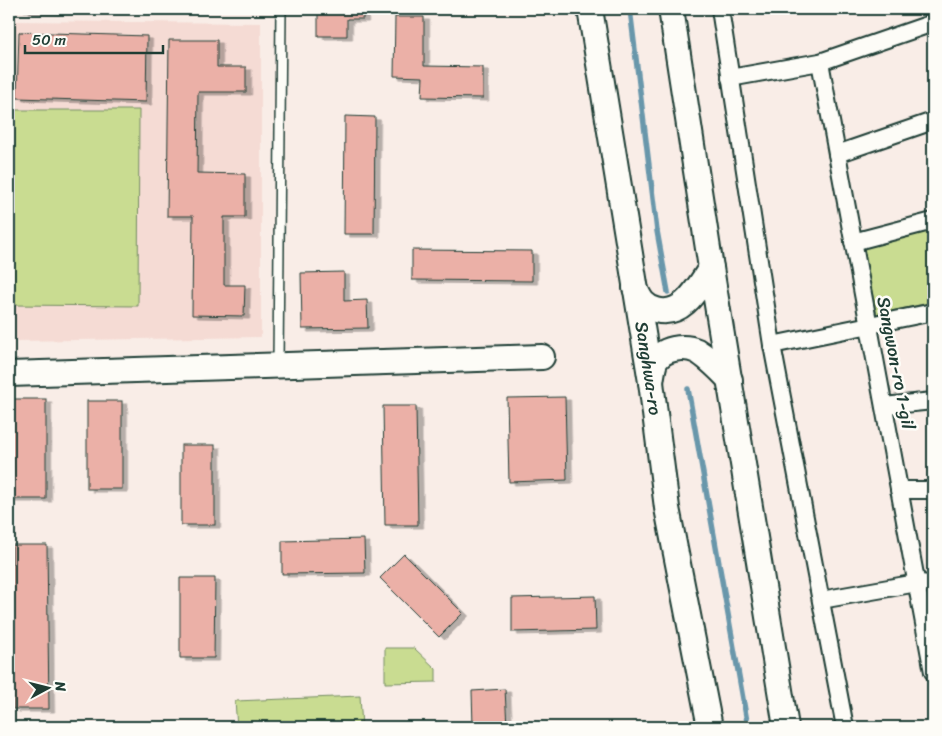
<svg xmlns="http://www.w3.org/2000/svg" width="942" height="736" viewBox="0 0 942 736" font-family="Sriracha,sans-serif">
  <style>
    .built { fill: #f5dbd4 }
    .green { fill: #c9dc91; stroke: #748c62 }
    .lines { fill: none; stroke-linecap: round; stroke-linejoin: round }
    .stream { stroke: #6997ab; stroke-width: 5.5 }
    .building { fill: #ebb0a7; stroke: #1f3d34; filter: url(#shadow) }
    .lane-casing { stroke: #1f3d34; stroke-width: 12 }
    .street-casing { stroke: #1f3d34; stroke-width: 20 }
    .secondary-casing { stroke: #1f3d34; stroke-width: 28 }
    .lane { stroke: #fdfcf7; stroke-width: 9 }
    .street { stroke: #fdfcf7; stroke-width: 16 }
    .secondary { stroke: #fdfcf7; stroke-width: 24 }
    .labels { text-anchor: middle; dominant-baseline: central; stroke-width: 5; stroke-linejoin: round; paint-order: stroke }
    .street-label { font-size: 18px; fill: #1f3d34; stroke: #fdfcf7 }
  </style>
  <defs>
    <filter id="shadow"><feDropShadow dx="5.5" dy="3" stdDeviation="0" flood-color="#0004"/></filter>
  </defs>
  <rect width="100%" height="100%" fill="#f9ede7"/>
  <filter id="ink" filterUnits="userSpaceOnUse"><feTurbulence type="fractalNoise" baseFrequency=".02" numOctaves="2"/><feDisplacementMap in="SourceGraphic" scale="10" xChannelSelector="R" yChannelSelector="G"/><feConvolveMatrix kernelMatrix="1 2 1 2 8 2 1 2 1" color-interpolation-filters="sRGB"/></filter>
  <g filter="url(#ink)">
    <!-- built -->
    <path class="built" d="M9,21L261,23V337L17,341L9,333Z"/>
    <!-- green -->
    <g class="green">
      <path d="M12,110H139L138,306L11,305Z"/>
      <path d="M933,228V302L877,314L862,247Z"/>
      <path d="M385,648H414L436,669V682L385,683Z"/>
      <path d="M360,696L362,727H237L235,701Z"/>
    </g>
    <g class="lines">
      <!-- stream -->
      <g class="stream">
        <path d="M630,9L657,231L668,292"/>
        <path d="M688,389L748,727"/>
      </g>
    </g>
    <!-- building -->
    <g class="building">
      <path d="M24,9H55L54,12L24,11Z"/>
      <path d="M318,9H363V19H347V36H318Z"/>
      <path d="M395,17H424V66L483,67V98L422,97L423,77L394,76Z"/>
      <path d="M19,32L147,36L146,102L17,98Z"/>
      <path d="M169,40H217V67H246V92H198L197,173L245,174V217H224V285H245L244,316L192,315L193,216H167Z"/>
      <path d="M345,116L375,117L374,234H344Z"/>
      <path d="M412,250L532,251V281L412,280Z"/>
      <path d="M344,272V301L367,300L368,328L302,329L301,273Z"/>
      <path d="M565,397L567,480L509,482L507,398Z"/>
      <rect x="10" y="399" width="36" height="100"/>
      <rect x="87" y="401" width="35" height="88"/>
      <path d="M383,406H416L418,525H385Z"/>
      <rect x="181" y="445" width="34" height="80"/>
      <path d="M364,539L365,573L282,574V541Z"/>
      <path d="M12,545H47L49,709H13Z"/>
      <path d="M404,554L463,613L439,637L380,578Z"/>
      <path d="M180,578H215L214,658H180Z"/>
      <path d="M595,596L596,630L512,632V598Z"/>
      <path d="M505,689L507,727H473L472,691Z"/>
    </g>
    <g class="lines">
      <defs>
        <path id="lane" d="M278,365L281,9"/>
        <g id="street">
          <path d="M720,9L772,345L845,727"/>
          <path d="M820,62L933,672"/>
          <path d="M730,78L820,62L933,23"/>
          <path d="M837,154L933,121"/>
          <path d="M853,242L933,221"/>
          <path d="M772,345L933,312"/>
          <path d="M884,406L933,401"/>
          <path d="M899,490H933"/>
          <path d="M821,600L917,583L933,584"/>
        </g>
        <g id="secondary">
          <path id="s1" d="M590,9L651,382L667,508L710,727"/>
          <path d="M671,9L711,268L786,727"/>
          <path d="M635,288C640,299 643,306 656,310C683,318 698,287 711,268"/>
          <path d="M9,374L542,357"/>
          <path d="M651,382C652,375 653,368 655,362C662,348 684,345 697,351C709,358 720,370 730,380"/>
        </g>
      </defs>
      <!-- lane casing -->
      <use href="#lane" class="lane-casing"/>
      <!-- street casing -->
      <use href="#street" class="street-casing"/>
      <!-- secondary casing -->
      <use href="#secondary" class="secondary-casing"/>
      <!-- lane -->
      <use href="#lane" class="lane"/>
      <!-- street -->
      <use href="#street" class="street"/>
      <!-- secondary -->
      <use href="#secondary" class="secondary"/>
    </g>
  </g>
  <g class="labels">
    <!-- street labels -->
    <g class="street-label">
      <text transform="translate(896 363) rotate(79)">Sangwon-ro 1-gil</text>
      <text stroke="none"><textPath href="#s1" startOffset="364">Sanghwa-ro</textPath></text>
    </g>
  </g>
  <!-- margin -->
  <rect width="942" height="736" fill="none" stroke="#fdfcf7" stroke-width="30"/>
  <rect x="15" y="15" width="912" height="706" fill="none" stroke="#1f3d34" stroke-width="2" filter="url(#ink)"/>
  <!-- north arrow -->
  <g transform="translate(48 688) rotate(83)" stroke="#fdfcf7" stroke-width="4" paint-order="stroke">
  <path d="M0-4L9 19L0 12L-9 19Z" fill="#1f3d34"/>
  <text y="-8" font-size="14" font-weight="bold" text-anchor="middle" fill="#1f3d34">N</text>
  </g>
  <!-- scale -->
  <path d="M25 45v8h138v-8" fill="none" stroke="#1f3d34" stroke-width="2.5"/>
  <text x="32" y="45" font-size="15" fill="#1f3d34" stroke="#fdfcf7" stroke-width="4" paint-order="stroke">50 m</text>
</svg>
